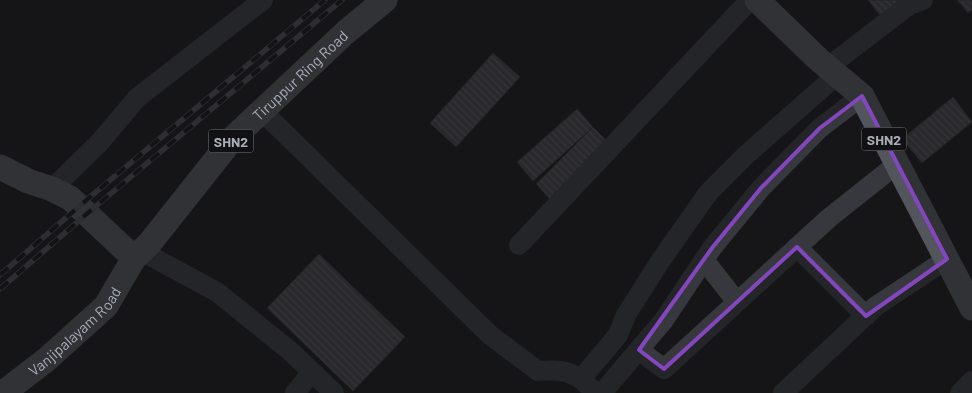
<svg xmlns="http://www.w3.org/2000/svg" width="972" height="393" viewBox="0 0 972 393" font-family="Barlow,sans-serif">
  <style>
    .building { fill: url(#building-back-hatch); stroke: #303034 }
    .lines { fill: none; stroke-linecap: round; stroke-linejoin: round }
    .minor { stroke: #37383d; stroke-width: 20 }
    .major { stroke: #53555c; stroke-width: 25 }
    .rail-casing { stroke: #4a4c52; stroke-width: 5.5 }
    .rail { stroke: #111113; stroke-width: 4; stroke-dasharray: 11; stroke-linecap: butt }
    .marked { fill: none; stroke: #8446be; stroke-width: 4; stroke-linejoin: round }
    .labels { text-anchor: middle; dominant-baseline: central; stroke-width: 4; stroke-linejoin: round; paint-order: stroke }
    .shield { fill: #111113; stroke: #7b7e86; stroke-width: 1 }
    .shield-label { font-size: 14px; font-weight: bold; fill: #a8adb8 }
    .street-label { font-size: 15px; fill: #a8adb8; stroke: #111113 }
  </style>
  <defs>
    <pattern id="building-back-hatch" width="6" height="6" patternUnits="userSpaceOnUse" patternTransform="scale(1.25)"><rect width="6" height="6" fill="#404145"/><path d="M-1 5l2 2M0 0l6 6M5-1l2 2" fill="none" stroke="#595a5e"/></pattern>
  </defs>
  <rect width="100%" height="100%" fill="#161618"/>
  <!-- building -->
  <g class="building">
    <path d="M868,0H904L882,18Z"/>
    <path d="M957,0H972V10L968,13Z"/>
    <path d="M493,53L520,77L456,147L430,123Z"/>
    <path d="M953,97L972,122L922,163L902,139Z"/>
    <path d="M577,109L593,127L533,181L517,162Z"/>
    <path d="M593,127L609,143L551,200L536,184Z"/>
    <path d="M319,254L405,337L353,391L267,308Z"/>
  </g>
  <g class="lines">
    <!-- minor -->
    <g class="minor">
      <path d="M828,67L909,5L923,0"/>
      <path d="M262,111L490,335L538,371C556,370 565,369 581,379"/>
      <path d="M52,189L100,142L137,98L263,0"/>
      <path d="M519,245L750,0"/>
      <path d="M797,247L866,316"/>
      <path d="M141,251L217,292L289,350L334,393"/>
      <path d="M704,260L737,302"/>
      <path d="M639,350L664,369L829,218L897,164"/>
      <path d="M295,393L312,372"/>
      <path d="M596,393L581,379L618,335L626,315L661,260L708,193L746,155L837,75"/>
      <path d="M602,393L664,320L712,248L761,188L820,128L862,96"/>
      <path d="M783,393L876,306L947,259"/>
      <path d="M960,393L972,381"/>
    </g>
    <!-- major -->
    <g class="major">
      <path d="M757,0L818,59L862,96L972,308"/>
      <path id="s1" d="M0,167L28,181L52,189L70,198L134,258L149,244L233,138L346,32L385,0"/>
      <path id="s2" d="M3,393L46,360L106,306L134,258"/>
    </g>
    <defs>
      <g id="rail">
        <path d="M0,275L90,197L325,0"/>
        <path d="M0,289L96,206L342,0"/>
      </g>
    </defs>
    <!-- rail casing -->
    <use href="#rail" class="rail-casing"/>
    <!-- rail -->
    <use href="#rail" class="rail"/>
  </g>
  <!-- marked area -->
  <path d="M0 0H972V393H0ZM862,96L947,259L866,316L797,247L664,369L639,350L712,248L761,188L820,128Z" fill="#161618" fill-opacity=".55" fill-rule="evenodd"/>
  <path class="marked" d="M862,96L947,259L866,316L797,247L664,369L639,350L712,248L761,188L820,128Z"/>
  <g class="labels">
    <!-- shield labels -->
    <g class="shield">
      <rect x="861.5" y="127.5" width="45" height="23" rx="4"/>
      <rect x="208.5" y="129.5" width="45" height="23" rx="4"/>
    </g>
    <g class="shield-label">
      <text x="884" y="139">SHN2</text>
      <text x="231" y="141">SHN2</text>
    </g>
    <!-- street labels -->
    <g class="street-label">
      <text stroke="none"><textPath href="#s1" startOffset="412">Tiruppur Ring Road</textPath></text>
      <text stroke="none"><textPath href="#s2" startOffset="95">Vanjipalayam Road</textPath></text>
    </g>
  </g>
</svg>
